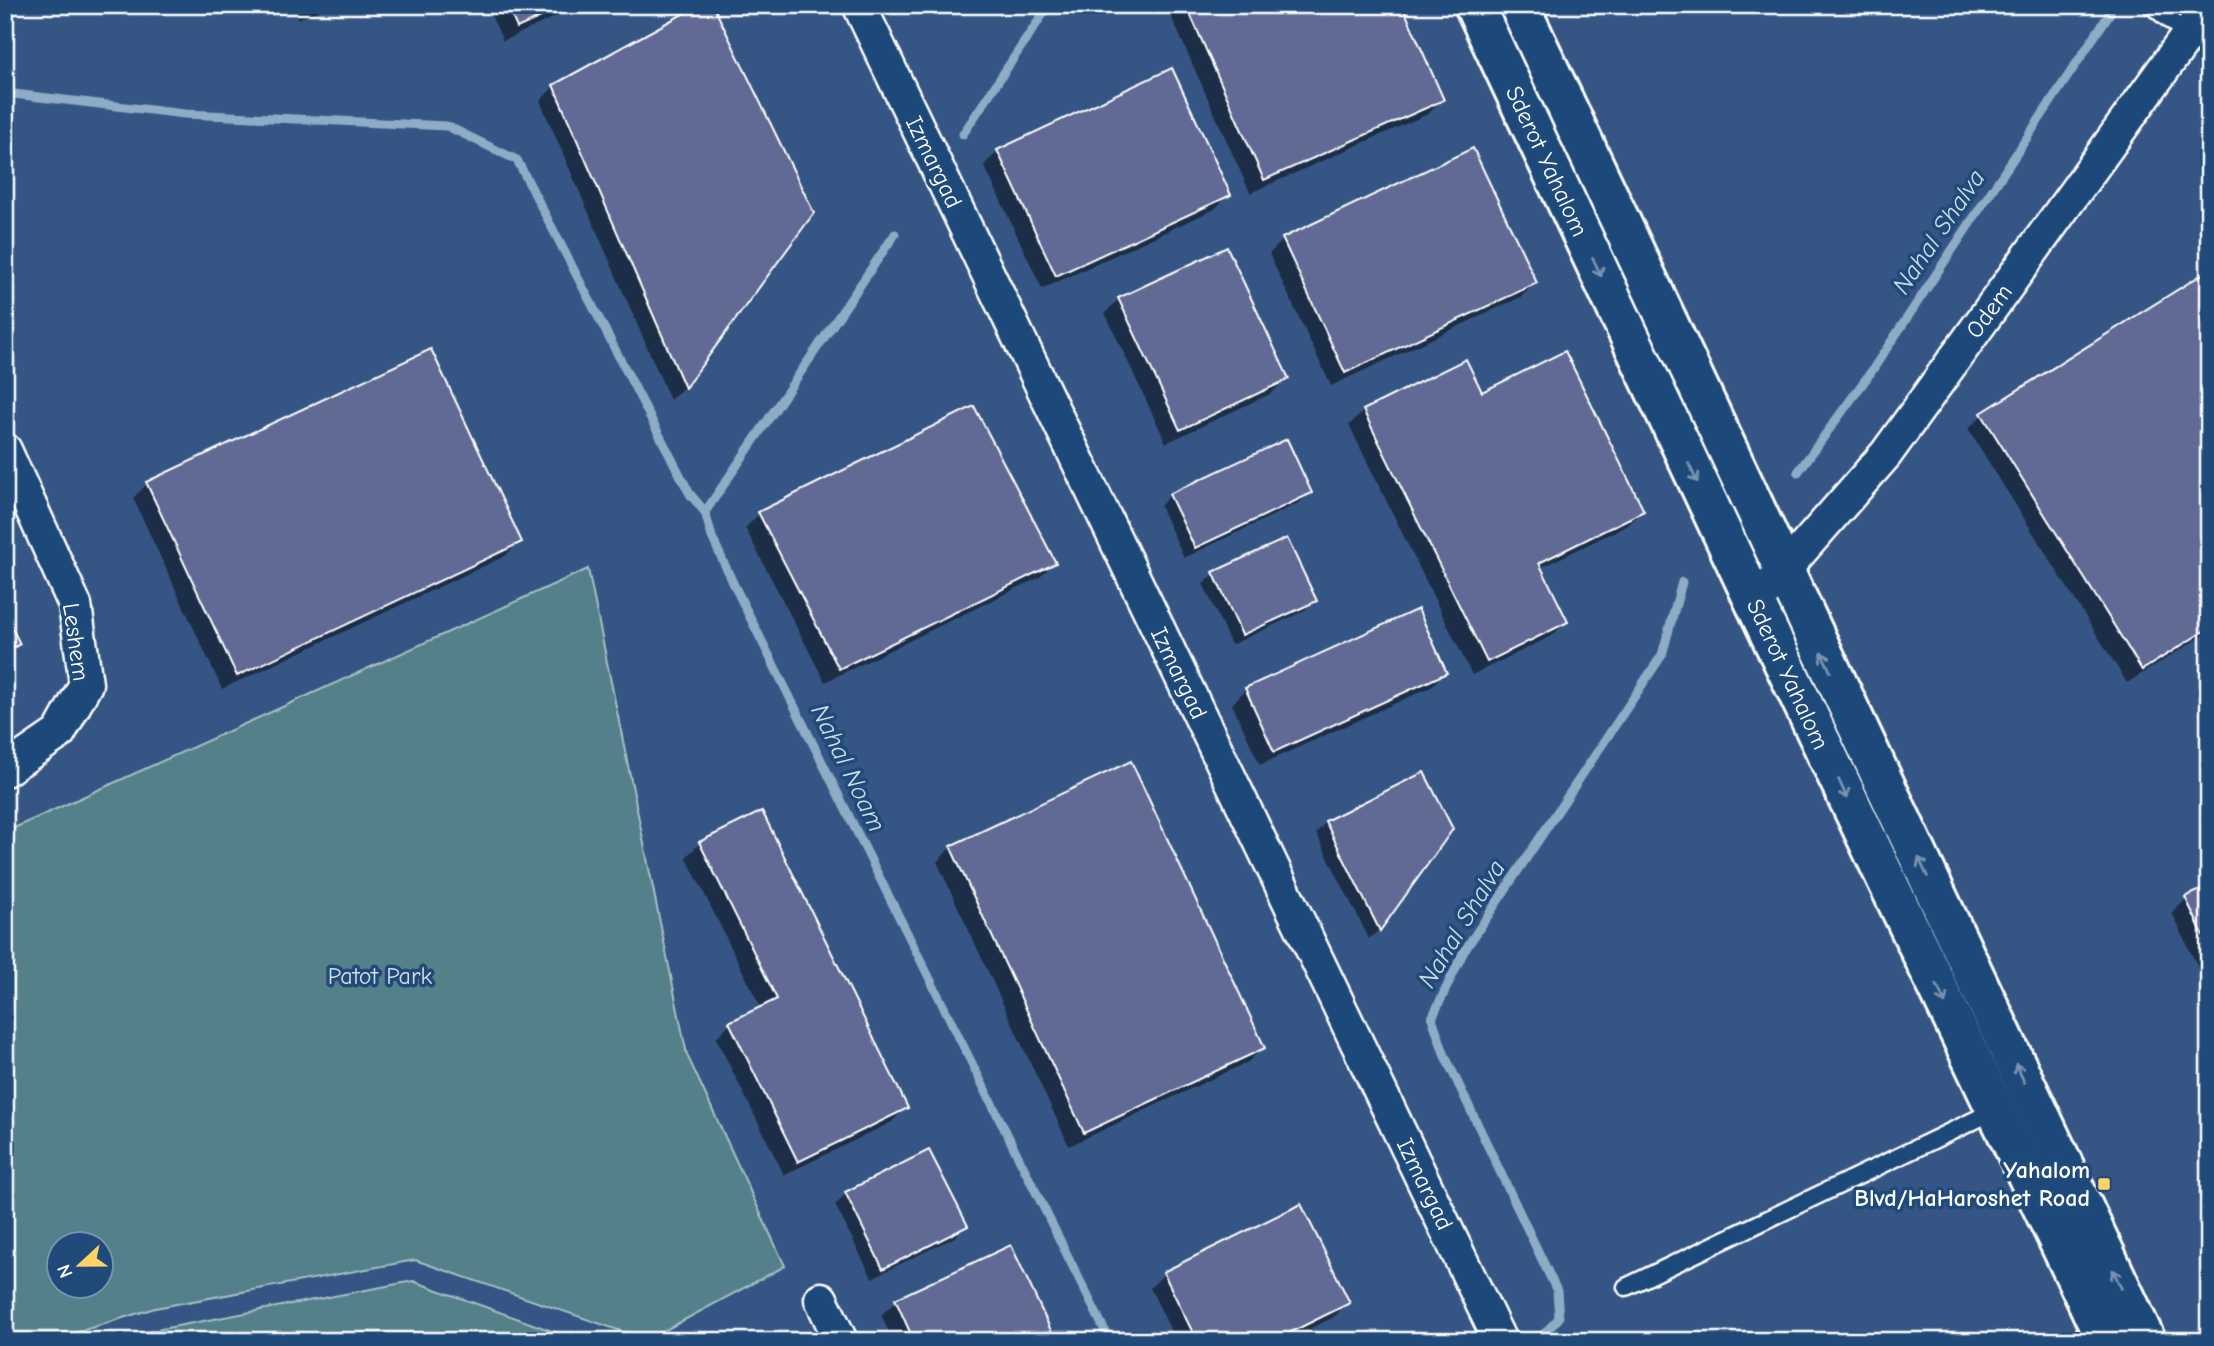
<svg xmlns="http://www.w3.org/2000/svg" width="2214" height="1346" viewBox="0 0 2214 1346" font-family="'Comic Neue',sans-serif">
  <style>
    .built { fill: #365784; fill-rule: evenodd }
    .green { fill: #528089; stroke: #a8c0c4; stroke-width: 2; fill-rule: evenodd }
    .shadow { fill: #0007 }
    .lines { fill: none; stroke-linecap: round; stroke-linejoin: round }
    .stream { stroke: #8eacc5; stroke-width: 9 }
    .building { fill: #606b95; stroke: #fff; stroke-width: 2 }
    .lane-casing { stroke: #fff; stroke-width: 21 }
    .street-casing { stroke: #fff; stroke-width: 37 }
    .secondary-casing { stroke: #fff; stroke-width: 44 }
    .lane { stroke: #1f4a7a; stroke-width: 16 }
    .street { stroke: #1f4a7a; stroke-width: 32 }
    .secondary { stroke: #1f4a7a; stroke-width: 38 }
    .oneway { stroke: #7992af }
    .poi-dot { fill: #ffd166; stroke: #1f4a7a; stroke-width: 2.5 }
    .labels { text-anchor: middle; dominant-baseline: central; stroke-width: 7; stroke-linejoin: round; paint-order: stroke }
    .street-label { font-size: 24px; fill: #fff; stroke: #1f4a7a }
    .park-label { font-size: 24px; fill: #d4dfe2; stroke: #1f4a7a }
    .poi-label { font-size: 24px; font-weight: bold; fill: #fff; stroke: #1f4a7a; text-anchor: end }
    .water-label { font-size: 26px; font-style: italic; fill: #d0dce7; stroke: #1f4a7a }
  </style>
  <rect width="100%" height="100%" fill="#1f4a7a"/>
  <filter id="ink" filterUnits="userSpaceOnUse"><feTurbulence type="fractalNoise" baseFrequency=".0143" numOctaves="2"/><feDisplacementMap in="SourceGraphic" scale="14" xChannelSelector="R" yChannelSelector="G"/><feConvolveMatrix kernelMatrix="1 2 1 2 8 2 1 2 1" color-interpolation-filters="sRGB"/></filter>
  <g filter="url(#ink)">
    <!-- built -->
    <path class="built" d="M5,5H2209V1341H5ZM60,1244H102V1286H60Z"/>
    <!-- green -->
    <g class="green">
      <path d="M588,569L687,1055L785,1266L647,1340L415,1260L155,1308L49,1341H5V832ZM60,1244H102V1286H60Z"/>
      <path d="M413,1281L580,1341H113L135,1334Z"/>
    </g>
    <!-- shadow -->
    <g class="shadow">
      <path d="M293,5H333L298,19Z"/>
      <path d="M486,5H581L503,41Z"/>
      <path d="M1166,5H1400L1442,100L1428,114L1250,193Z"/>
      <path d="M554,86L812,213L684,387L670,400L540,101Z"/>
      <path d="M998,151L1229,194L1215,209L1042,289L984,165Z"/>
      <path d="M1283,240L1535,283L1521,297L1331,386L1269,254Z"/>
      <path d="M2209,272V632L2127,683L1968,429L1982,415Z"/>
      <path d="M1119,299L1286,379L1272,393L1166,443L1105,313Z"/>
      <path d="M1481,394L1642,511L1628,525L1540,568L1566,622L1552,636L1472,675L1349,425L1364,411Z"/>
      <path d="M973,409L1054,563L1040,577L825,682L745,528L759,514Z"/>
      <path d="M147,484L520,542L505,556L222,689L133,498Z"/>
      <path d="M1310,493L1299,503L1184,558L1160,506L1170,495Z"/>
      <path d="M1214,574L1315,600L1304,611L1231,645L1203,584Z"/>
      <path d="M1445,672L1431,687L1260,765L1232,704L1246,689Z"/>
      <path d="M1326,822L1451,829L1379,930L1369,939L1316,833Z"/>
      <path d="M700,843L906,1107L892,1122L784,1175L716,1038L730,1023L761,1008L686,857Z"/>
      <path d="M951,847L1263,1048L1248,1062L1069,1146L937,862Z"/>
      <path d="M2209,888V991L2172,913L2186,899Z"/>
      <path d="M846,1194L965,1226L955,1237L872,1278L835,1205Z"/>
      <path d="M1010,1247L1054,1341H893L881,1315L896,1301Z"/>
      <path d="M1164,1274L1348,1303L1334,1317L1285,1341H1176L1150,1288Z"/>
    </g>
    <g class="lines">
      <!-- stream -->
      <g class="stream">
        <path d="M5,93L185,114L447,126L517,160L690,494L705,512"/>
        <path d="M963,134L1049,5"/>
        <path d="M895,234L705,512L712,537L734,585L1110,1341"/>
        <path d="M1798,472L1871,372L2110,13"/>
        <path d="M1541,1337L1559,1318L1557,1291L1445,1056L1432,1018L1463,953L1662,655L1682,582"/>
      </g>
    </g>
    <!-- building -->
    <g class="building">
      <path d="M507,5H567L517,28Z"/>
      <path d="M699,5H713L814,213L685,388L553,85Z"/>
      <path d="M1186,5H1402L1444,100L1264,180Z"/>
      <path d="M1172,68L1231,195L1056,276L997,150Z"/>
      <path d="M1473,148L1537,283L1345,373L1282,238Z"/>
      <path d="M1227,247L1289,379L1180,430L1118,298Z"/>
      <path d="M2209,270V628L2142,670L1981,413Z"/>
      <path d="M431,349L522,542L237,676L146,482Z"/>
      <path d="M1565,351L1644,511L1539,563L1568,622L1487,662L1363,410L1466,359L1482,392Z"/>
      <path d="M974,406L1056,563L839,669L758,512Z"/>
      <path d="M1287,439L1312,493L1195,548L1169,494Z"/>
      <path d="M1287,538L1317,601L1242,635L1213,572Z"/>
      <path d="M1418,609L1447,673L1274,752L1245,688Z"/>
      <path d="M5,614L20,644L5,652Z"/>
      <path d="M1131,761L1265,1048L1084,1133L950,846Z"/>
      <path d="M1424,772L1453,829L1380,931L1325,821Z"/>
      <path d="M762,811L908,1108L798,1162L729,1022L777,999L699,842Z"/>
      <path d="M2209,886V947L2185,897Z"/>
      <path d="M929,1150L968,1226L883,1269L845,1192Z"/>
      <path d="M1301,1204L1350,1303L1273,1341H1197L1163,1272Z"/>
      <path d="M1011,1245L1056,1341H914L895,1299Z"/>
    </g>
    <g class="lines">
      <defs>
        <g id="lane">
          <path d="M2151,5L2188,35"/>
          <path d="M1626,1287L1996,1110"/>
        </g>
        <g id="street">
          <path d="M859,5L1500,1341"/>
          <path d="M5,450L75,605L86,684L59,733L5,770"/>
          <path d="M1755,603L1886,454L2188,35L2206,5"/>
          <path d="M821,1299L841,1341"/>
        </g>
        <g id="secondary">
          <path d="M1474,5L1755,603L2106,1341"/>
          <path d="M1519,5L2146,1341"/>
        </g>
      </defs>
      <!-- lane casing -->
      <use href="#lane" class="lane-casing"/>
      <!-- street casing -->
      <use href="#street" class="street-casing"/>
      <!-- secondary casing -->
      <use href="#secondary" class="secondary-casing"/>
      <!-- lane -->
      <use href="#lane" class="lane"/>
      <!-- street -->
      <use href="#street" class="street"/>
      <!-- secondary -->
      <use href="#secondary" class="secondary"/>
    </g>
    <!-- one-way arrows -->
    <defs><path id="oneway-shaft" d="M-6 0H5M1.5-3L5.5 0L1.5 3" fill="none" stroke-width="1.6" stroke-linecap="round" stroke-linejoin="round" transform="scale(1.75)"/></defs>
    <g class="oneway">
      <use href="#oneway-shaft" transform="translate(1597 267) rotate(65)"/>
      <use href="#oneway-shaft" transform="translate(1693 473) rotate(65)"/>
      <use href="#oneway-shaft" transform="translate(1826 662) rotate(-115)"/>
      <use href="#oneway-shaft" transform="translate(1843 789) rotate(65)"/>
      <use href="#oneway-shaft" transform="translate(1923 867) rotate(-115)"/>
      <use href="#oneway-shaft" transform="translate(1941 994) rotate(65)"/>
      <use href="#oneway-shaft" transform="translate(2020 1073) rotate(-115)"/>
      <use href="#oneway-shaft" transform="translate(2117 1279) rotate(-115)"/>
    </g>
  </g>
  <!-- markers -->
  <rect class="poi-dot" x="2097" y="1177" width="14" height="14" rx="3.5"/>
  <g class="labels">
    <!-- street labels -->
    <g class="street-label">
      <text transform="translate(1547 161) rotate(65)">Sderot Yahalom</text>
      <text transform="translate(934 162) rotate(64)">Izmargad</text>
      <text transform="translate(1989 311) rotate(-54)">Odem</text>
      <text transform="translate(76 642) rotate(82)">Leshem</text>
      <text transform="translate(1179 673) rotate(64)">Izmargad</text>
      <text transform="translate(1788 674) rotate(65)">Sderot Yahalom</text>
      <text transform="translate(1425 1184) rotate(64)">Izmargad</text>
    </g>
    <!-- park labels -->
    <g class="park-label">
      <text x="380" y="976">Patot Park</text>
    </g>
    <!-- poi labels -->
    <g class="poi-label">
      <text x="2090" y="1170">Yahalom<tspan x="2090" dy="28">Blvd/HaHaroshet Road</tspan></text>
    </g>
    <!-- water labels -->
    <g class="water-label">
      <text transform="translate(1939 232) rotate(-56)">Nahal Shalva</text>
      <text transform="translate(848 768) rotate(64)">Nahal Noam</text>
      <text transform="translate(1462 924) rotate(-59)">Nahal Shalva</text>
    </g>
  </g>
  <!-- margin -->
  <rect width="2214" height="1346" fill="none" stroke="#1f4a7a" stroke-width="28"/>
  <rect x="14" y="14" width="2186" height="1318" fill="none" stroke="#fff" stroke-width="2.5" filter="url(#ink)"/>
  <!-- north arrow -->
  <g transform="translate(80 1265) rotate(248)"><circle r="33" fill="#1f4a7a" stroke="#7992af" stroke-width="2"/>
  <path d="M0-5L12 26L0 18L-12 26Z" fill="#ffd166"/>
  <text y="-10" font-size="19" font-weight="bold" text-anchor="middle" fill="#ffffff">N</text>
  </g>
</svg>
